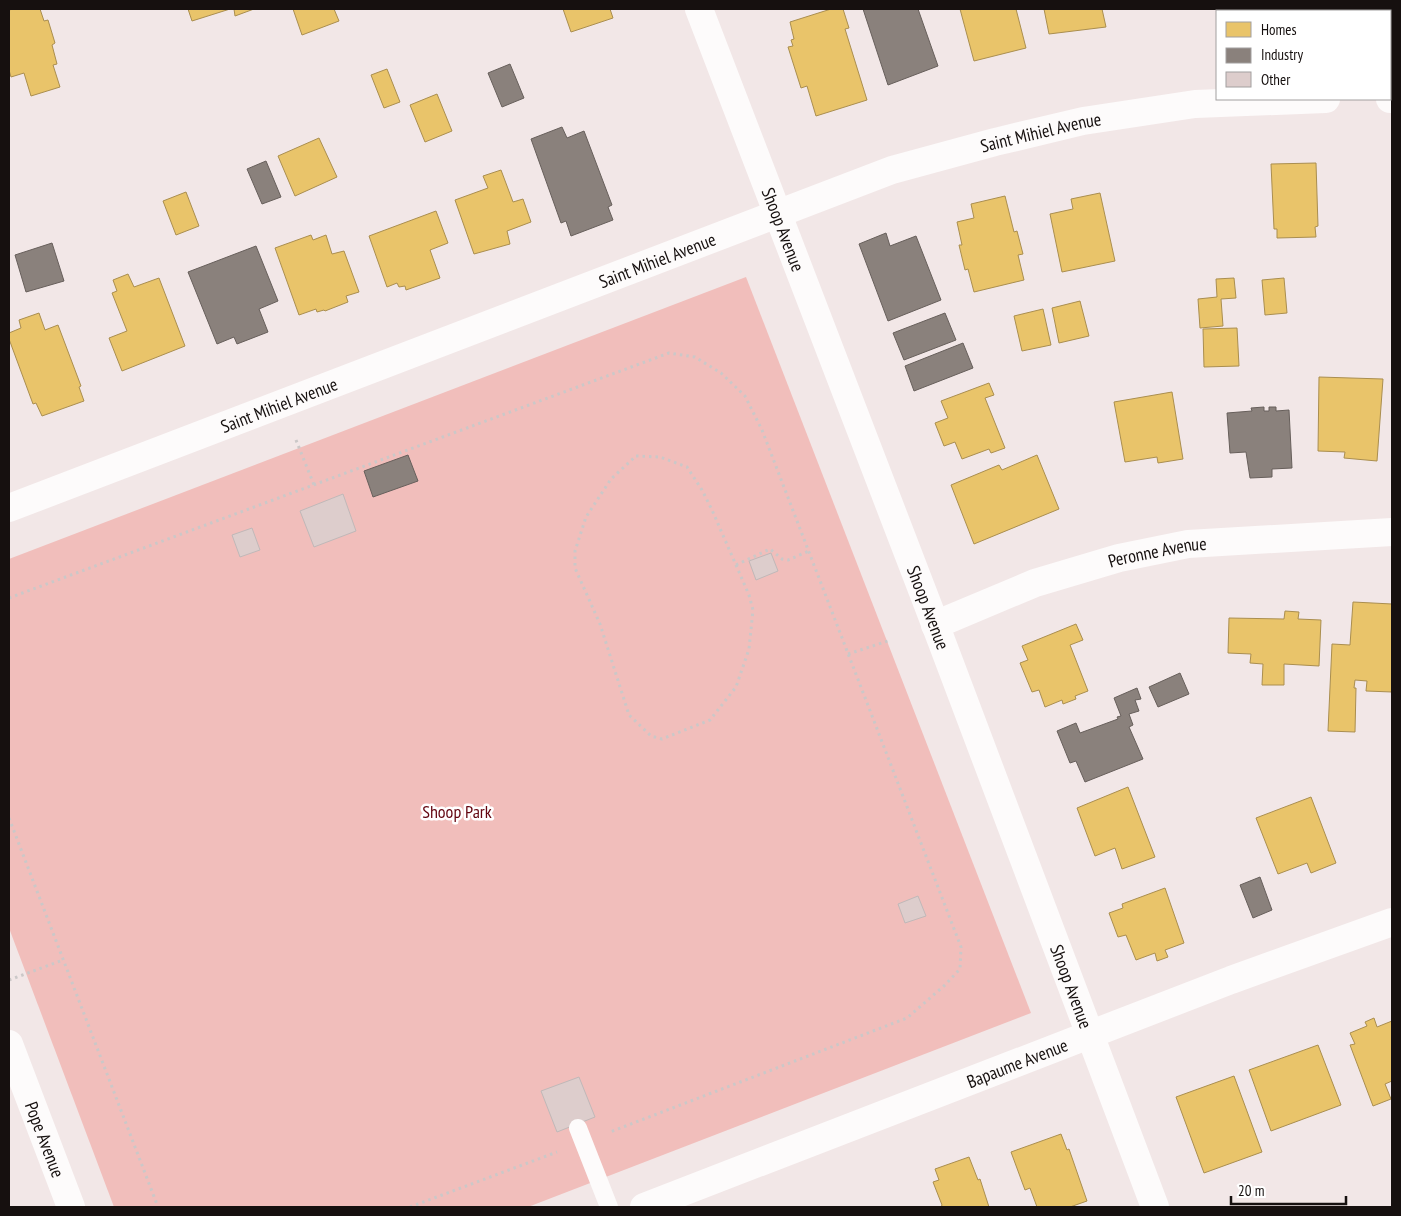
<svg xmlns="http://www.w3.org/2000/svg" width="1401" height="1216" viewBox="0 0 1401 1216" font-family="'PT Sans Narrow',sans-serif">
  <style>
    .green { fill: #f1bebb }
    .homes { fill: #e9c46a; stroke: #aa8e4f }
    .industry { fill: #8a817c; stroke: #675f5b }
    .building { fill: #ddcdcc; stroke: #c0b8b8 }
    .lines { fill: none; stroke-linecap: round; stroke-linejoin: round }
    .path { stroke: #cbc8c8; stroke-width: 3; stroke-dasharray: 2.5 4; stroke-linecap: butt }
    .lane { stroke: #fdfbfb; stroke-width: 18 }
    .street { stroke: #fdfbfb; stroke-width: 28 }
    .labels { text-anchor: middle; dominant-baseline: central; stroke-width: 5; stroke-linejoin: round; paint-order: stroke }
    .street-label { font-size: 18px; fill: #16100f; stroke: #fff }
    .park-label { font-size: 18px; fill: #630510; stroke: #fff }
  </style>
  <rect width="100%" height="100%" fill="#f2e7e7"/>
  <!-- green -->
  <path class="green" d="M746,277L1031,1013L528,1207H114L9,928V559Z"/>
  <!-- homes -->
  <g class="homes">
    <path d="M13,9H40L44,21L48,20L55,43L52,45L57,64L53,65L60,87L31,96L24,73L11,77L9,70V10Z"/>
    <path d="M188,9H230L192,21Z"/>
    <path d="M234,9H254L235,16Z"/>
    <path d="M293,9H334L339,21L302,35Z"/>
    <path d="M563,9H610L613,18L571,32Z"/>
    <path d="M831,9H843L849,28L845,29L867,100L816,116L807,86L801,88L788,47L793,46L791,40L794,39L790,22Z"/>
    <path d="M960,9H1016L1026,48L974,61Z"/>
    <path d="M1044,9H1102L1106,27L1049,34Z"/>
    <rect x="1228" y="9" width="62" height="2"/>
    <path d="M1323,9H1378V11H1348Z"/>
    <path d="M387,69L400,102L384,108L371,75Z"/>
    <path d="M437,94L452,131L425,142L410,105Z"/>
    <path d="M319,138L337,177L295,196L278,156Z"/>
    <path d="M1316,163L1318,226L1315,227L1316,237L1277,238V229H1274L1271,164Z"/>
    <path d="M501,170L513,202L523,199L531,222L507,231L510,244L474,254L455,200L488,188L483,176Z"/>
    <path d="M186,192L199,226L176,235L163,201Z"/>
    <path d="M1100,193L1115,261L1062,272L1050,214L1073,209L1071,199Z"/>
    <path d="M1005,196L1014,232L1017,231L1023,254L1018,255L1024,280L974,292L968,269L965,270L959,245H962L957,222L974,218L971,204Z"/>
    <path d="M436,211L448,243L430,250L440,278L406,290L405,286L399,287L397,283L387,287L369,236Z"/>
    <path d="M311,235L313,240L326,235L332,254L344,251L359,292L346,296L348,302L325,311L324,310L317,312L316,309L299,315L275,248Z"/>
    <path d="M128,274L134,287L159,278L185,346L122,371L109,338L127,331L112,293L117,291L113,280Z"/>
    <path d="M1234,278L1236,298L1221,299L1223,326L1200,328L1198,299L1217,297L1216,279Z"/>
    <path d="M1284,278L1287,313L1265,315L1262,280Z"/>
    <path d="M1080,301L1089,336L1059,343L1052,308Z"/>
    <path d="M1043,309L1051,345L1022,351L1014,316Z"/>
    <path d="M39,313L45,330L58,325L81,386L79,387L84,401L42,416L36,403L33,404L9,339V333L21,328L19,320Z"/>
    <path d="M1237,328L1239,366L1204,367L1203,329Z"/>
    <path d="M1319,377L1383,379L1377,461L1344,458L1345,452L1318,451Z"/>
    <path d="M989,383L994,395L985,398L1005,448L991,453L989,449L962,459L955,442L944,446L935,423L948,418L941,401Z"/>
    <path d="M1172,392L1183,459L1158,463L1157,457L1125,462L1114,402Z"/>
    <path d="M1037,455L1059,509L974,544L951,485L999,465L1002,470Z"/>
    <path d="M1353,602L1392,604V692L1366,691L1367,681L1355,680L1354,688H1356L1355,732L1328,731L1332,644L1350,645Z"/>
    <path d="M1285,611L1299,612L1298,619L1321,620L1319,666L1284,664V685H1262L1263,664L1250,663L1251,654L1228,653L1229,618L1284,619Z"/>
    <path d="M1076,624L1083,640L1070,645L1088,691L1075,696L1076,699L1063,704L1062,700L1045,707L1039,690L1032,692L1020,663L1028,660L1022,646Z"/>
    <path d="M1128,787L1155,857L1122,869L1115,848L1095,856L1077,808Z"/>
    <path d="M1311,797L1336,863L1311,873L1307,863L1278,874L1256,818Z"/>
    <path d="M1165,888L1184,943L1165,950L1168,957L1157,961L1155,953L1136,960L1126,935L1118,937L1109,913L1123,908L1122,904Z"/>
    <path d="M1374,1018L1377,1027L1392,1021V1081L1385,1084L1391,1099L1373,1106L1350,1045L1355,1044L1350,1033L1367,1026L1365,1022Z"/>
    <path d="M1318,1045L1341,1105L1271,1131L1249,1070Z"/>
    <path d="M1234,1076L1262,1152L1204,1173L1176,1097Z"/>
    <path d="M1061,1134L1067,1150L1069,1149L1087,1201L1070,1207H1037L1030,1188L1025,1190L1011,1152Z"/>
    <path d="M969,1157L978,1180L980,1179L989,1207H941L942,1205L933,1182L939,1180L935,1169Z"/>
  </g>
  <!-- industry -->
  <g class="industry">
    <path d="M863,9H918L938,66L888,85Z"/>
    <path d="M510,64L524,98L502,107L488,73Z"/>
    <path d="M562,127L567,138L584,131L612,205L608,207L613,220L571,236L566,221L561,223L531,139Z"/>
    <path d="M266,161L281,197L262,204L247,169Z"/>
    <path d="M886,233L890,246L916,236L941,300L888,321L859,244Z"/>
    <path d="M52,243L64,281L26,292L15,255Z"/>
    <path d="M256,246L278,301L259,309L268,332L237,344L234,337L217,344L188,272Z"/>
    <path d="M945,313L956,340L904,360L893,333Z"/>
    <path d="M963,343L973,368L914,391L905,366Z"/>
    <path d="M1264,407V411H1269V407H1276V411L1289,410L1292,468L1272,469V477L1250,478L1246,452L1230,453L1227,413L1252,411L1251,408Z"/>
    <path d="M408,455L418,481L373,497L364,471Z"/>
    <path d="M1180,673L1189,694L1158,707L1149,687Z"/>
    <path d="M1137,688L1141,699L1135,700L1139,711L1129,714L1133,725L1129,727L1143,759L1085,782L1076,761L1070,763L1057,731L1076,723L1080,733L1118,719L1117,717L1121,716L1114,698Z"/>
    <path d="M1260,877L1272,910L1253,918L1240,885Z"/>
  </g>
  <!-- building -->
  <g class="building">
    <path d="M343,494L356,531L314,547L300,511Z"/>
    <path d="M252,528L260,550L240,557L232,535Z"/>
    <path d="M771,553L778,571L756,580L749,561Z"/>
    <path d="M918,896L926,916L905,923L898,904Z"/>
    <path d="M579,1077L595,1117L557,1132L541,1091Z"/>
  </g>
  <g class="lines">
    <!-- path -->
    <g class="path">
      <path d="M296,440L314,485"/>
      <path d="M636,456L660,457L687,467L702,490L712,510L749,595L753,610L749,649L736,687L710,720L662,739L651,736L629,715L600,624L575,568V551L586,517L611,479Z"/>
      <path d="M736,565L770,549L782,559L788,560L809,551"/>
      <path d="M9,598L669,353L695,357L721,373L745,396L762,430L961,947L960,969L945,985L907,1018L610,1132"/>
      <path d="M848,654L891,640"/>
      <path d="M9,818L158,1207"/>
      <path d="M9,980L63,960"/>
      <path d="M410,1207L557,1152"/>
    </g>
    <!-- lane -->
    <path class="lane" d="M578,1128L609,1207"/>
    <!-- street -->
    <g class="street">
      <path id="s1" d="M699,9L929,608L1155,1207"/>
      <path d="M1390,99H1392"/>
      <path id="s2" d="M9,508L892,170L995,142L1083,121L1195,104L1326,99"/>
      <path id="s3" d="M935,625L1035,583L1119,558L1188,544L1392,532"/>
      <path id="s4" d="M9,1044L71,1207"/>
      <path id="s5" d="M644,1207L1231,980L1392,922"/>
    </g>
  </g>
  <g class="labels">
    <!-- street labels -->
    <g class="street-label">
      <text stroke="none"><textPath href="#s2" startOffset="1099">Saint Mihiel Avenue</textPath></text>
      <text stroke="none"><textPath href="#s1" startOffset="236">Shoop Avenue</textPath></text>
      <text stroke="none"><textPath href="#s2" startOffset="694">Saint Mihiel Avenue</textPath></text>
      <text stroke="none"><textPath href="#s2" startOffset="289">Saint Mihiel Avenue</textPath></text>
      <text stroke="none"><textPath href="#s3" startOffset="235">Peronne Avenue</textPath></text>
      <text stroke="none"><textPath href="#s1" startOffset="641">Shoop Avenue</textPath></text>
      <text stroke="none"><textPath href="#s1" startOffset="1046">Shoop Avenue</textPath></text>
      <text stroke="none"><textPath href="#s5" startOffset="400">Bapaume Avenue</textPath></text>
      <text stroke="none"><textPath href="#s4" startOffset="102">Pope Avenue</textPath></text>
    </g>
    <!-- park labels -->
    <g class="park-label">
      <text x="457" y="811">Shoop Park</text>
    </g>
  </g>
  <!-- border -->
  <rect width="1401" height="1216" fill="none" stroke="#16100f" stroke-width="20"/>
  <!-- legend -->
  <rect x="1216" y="10" width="175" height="90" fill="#ffffff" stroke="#a29f9f"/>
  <rect x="1226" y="22" width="25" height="15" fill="#e9c46a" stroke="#a29f9f"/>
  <text x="1261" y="35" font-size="15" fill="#16100f">Homes</text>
  <rect x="1226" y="48" width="25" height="15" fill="#8a817c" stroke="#a29f9f"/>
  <text x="1261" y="60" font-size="15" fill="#16100f">Industry</text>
  <rect x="1226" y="72" width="25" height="15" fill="#ddcdcc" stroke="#a29f9f"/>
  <text x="1261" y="85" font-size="15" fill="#16100f">Other</text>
  <!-- scale -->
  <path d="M1231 1196v8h115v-8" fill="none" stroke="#16100f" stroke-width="2.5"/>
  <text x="1238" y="1196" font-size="15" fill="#16100f" stroke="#ffffff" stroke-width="4" paint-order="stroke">20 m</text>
</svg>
